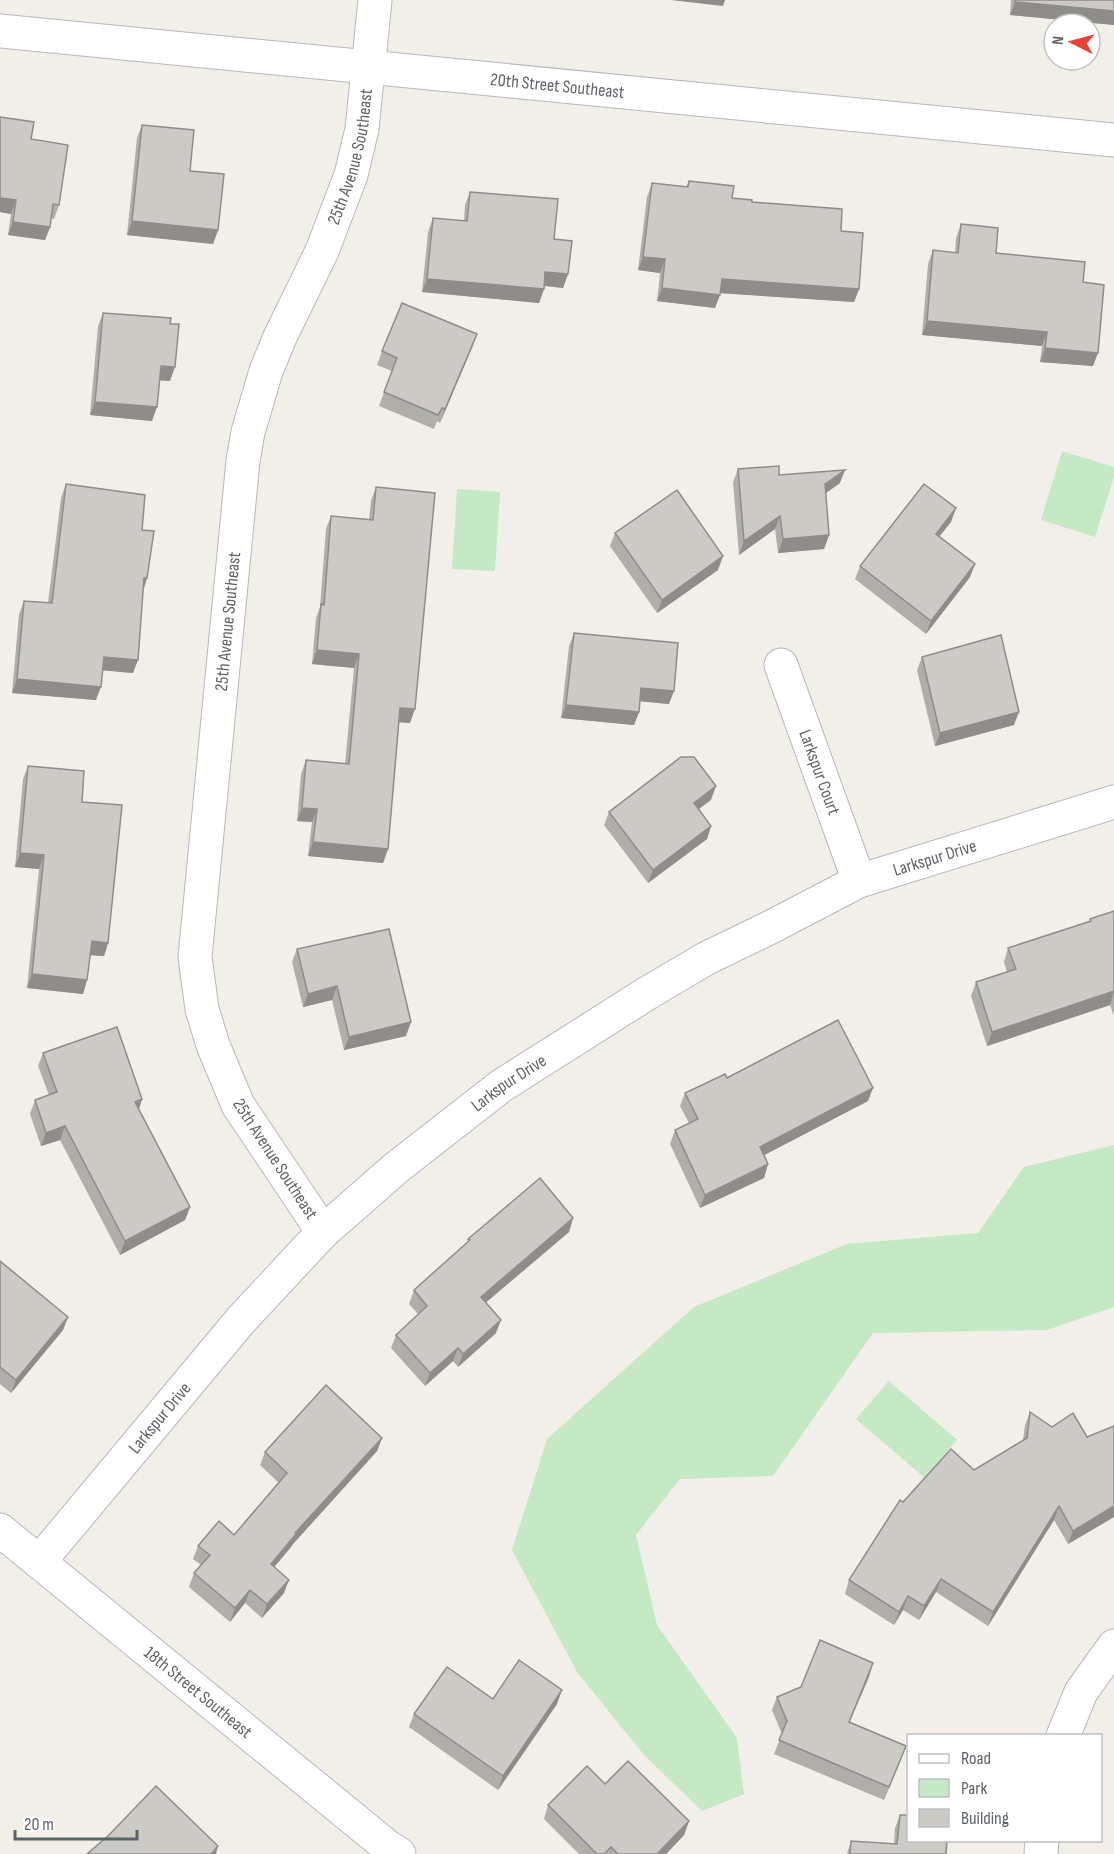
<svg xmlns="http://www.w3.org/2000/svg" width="1114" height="1854" viewBox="0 0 1114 1854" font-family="'Sofia Sans Condensed',sans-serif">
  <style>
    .green { fill: #c5e8c5 }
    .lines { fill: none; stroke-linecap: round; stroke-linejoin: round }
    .minor-casing { stroke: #b5b8bc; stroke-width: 35 }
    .minor { stroke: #fff; stroke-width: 33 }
    .wall { fill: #afaea9 }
    .shaded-wall { fill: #8f8d8a }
    .building { fill: #cccac5; stroke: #8f8d8a; stroke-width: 1.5 }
    .labels { text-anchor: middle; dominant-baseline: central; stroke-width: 4.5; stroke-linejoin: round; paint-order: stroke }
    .street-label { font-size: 18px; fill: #5f6368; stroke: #fff }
  </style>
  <rect width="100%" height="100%" fill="#f1efe8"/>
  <!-- green -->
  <g class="green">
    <path d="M1062,451L1114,467V477L1095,537L1041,520Z"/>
    <path d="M457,489L500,492L495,571L452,569Z"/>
    <path d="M1114,1145V1307L1047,1330L873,1333L773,1476L680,1479L636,1535L657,1625L737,1738L744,1794L702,1811L644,1755L577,1672L512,1550L547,1439L694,1307L847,1244L978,1233L1024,1167Z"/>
    <path d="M889,1381L957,1440L925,1478L856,1419Z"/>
  </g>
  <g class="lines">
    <defs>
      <g id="minor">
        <path id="s1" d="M0,31L1114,140"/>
        <path id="s2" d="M781,665L859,881"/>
        <path id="s3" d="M323,1232L238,1105L213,1045L202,1009L195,957L243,461L248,432L266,371L280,337L322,251L351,175L362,129L375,0"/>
        <path id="s4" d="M0,1530L388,1847L399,1854"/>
        <path id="s5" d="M39,1562L241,1320L323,1232L396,1168L501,1086L646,994L707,958L771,927L859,881L1114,802"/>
        <path d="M1063,1736L1081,1692L1114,1646"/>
        <path d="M1041,1854L1042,1840"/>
      </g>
    </defs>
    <!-- minor casing -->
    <use href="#minor" class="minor-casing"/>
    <!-- minor -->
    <use href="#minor" class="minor"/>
  </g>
  <!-- wall -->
  <g class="wall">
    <path d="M1011,0H1114V25L1010,15Z"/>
    <path d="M0,117L31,139L59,205L54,219L51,218L50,227L45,240L8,235L11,214L0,212Z"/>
    <path d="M142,125L190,171L218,230L213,244L127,235L137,138Z"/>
    <path d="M689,181L732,198L752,202L841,231L859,289L854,302L720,293L715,308L657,301L660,273L638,270L647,197L652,183L686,187Z"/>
    <path d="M470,192L554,239L568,274L563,288L544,286V289L539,303L422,292L428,232L433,218L464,221L465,205Z"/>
    <path d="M961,224L996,253L1083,282L1093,366L1040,362L1042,346L922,335L928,264L933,250L955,253L956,238Z"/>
    <path d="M103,313L170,324V381L160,380L152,421L90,415L98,326Z"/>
    <path d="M477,334L440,423L437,421L434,429L379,406L392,371L377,365L382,351Z"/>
    <path d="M738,469L840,483L826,493L829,535L824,549L778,553L775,529L739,555L733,482Z"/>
    <path d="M66,484L142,530L143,591L133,673L103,670L96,700L12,693L19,614L24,601L48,603L61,498Z"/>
    <path d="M376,487L410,723L399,722L388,849L383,863L308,856L312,822L297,821L301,774L306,760L345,764L354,668L312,664L316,618L320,607L326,529L331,516L369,519L371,501Z"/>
    <path d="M951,522L939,536L970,577L926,634L855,579L860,566Z"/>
    <path d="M615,533L718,570L657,613L610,546Z"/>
    <path d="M574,633L669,704L640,701L639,712L634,725L561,718L569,646Z"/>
    <path d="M922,657L1014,725L935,746L917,670Z"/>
    <path d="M28,766L82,802L108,943L104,956L90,955L87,980L83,994L27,988L39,869L15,867L23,779Z"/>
    <path d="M711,800L699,809L711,826L707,839L648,883L604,825L609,812Z"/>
    <path d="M1114,911V1016L1110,1005L987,1046L971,996L976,982L1007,972L1004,962L1008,948L1089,922L1090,919Z"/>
    <path d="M297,949L406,1036L344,1050L332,1000L303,1007L292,962Z"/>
    <path d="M43,1053L142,1099L139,1109L190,1207L185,1220L120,1255L60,1140L41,1146L30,1114L35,1100L49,1095L38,1066Z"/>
    <path d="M727,1078L868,1101L764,1155L768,1164L764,1178L700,1208L670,1144L675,1130L689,1123L680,1106L685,1093Z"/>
    <path d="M573,1218L569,1232L486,1302L496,1333L458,1367L453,1361L425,1386L391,1348L396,1335L418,1314L409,1304L414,1290L467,1243L468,1239Z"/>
    <path d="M0,1261L68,1317L63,1330L11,1393L0,1384Z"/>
    <path d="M1030,1412L1052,1427L1087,1437L1114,1426V1517L1068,1544L1054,1520L988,1626L936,1592L919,1620L903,1610L894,1625L845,1594L849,1580L903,1502L974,1470L1023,1440L1025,1425Z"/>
    <path d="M382,1438L377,1451L293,1544L291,1547L274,1567L284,1593L262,1618L245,1603L230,1622L189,1587L194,1573L201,1565L193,1559L198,1546L234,1535L279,1483L260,1465L265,1452Z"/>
    <path d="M873,1663L849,1722L901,1759L884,1800L774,1754L782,1734L772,1710L777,1697Z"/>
    <path d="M493,1699L557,1704L498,1790L409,1727L414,1714Z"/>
    <path d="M605,1784L689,1821L684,1835L666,1854H579L544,1819L548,1805Z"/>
    <path d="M900,1815L946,1854H847L851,1841L894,1844L895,1828Z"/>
  </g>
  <!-- shaded-wall -->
  <g class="shaded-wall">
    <path d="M671,0H725L723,6Z"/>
    <path d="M1015,2L1114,11V25L1010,15Z"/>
    <path d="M0,198L16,200L11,214L0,212Z"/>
    <path d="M132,221L218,230L213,244L127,235Z"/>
    <path d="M13,222L50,227L45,240L8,235Z"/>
    <path d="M643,257L665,259L660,273L638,270Z"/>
    <path d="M545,272L568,274L563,288L540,285Z"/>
    <path d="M427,279L544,289L539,303L422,292Z"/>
    <path d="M722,279L859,289L854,302L717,293Z"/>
    <path d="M662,288L720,295L715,308L657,301Z"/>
    <path d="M927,321L1047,332L1042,346L922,335Z"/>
    <path d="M477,334L472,348L440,423L445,409Z"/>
    <path d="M1045,348L1098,353L1093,366L1040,362Z"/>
    <path d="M161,366L175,367L170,381L156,380Z"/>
    <path d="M95,402L157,407L152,421L90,415Z"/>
    <path d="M845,470L840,483L820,497L825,484Z"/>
    <path d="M956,508L951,522L931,547L936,534Z"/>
    <path d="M780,516L775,529L739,555L744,541Z"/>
    <path d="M829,535L824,549L778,553L783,539Z"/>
    <path d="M723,556L718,570L657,613L662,600Z"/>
    <path d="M975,564L970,577L926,634L931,621Z"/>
    <path d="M144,578H147L143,592Z"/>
    <path d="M317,650L359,654L354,668L312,664Z"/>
    <path d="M104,657L138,660L133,673L99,670Z"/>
    <path d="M17,679L101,687L96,700L12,693Z"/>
    <path d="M641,688L674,691L669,704L637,701Z"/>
    <path d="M566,705L639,712L634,725L561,718Z"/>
    <path d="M400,708L415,709L410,723L396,722Z"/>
    <path d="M1019,712L1014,725L935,746L940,733Z"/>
    <path d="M716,786L711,800L689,816L694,803Z"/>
    <path d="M302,808L317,809L312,822L297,821Z"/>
    <path d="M711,826L707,839L648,883L653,870Z"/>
    <path d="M313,842L388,849L383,863L308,856Z"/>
    <path d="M20,853L44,855L39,869L15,867Z"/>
    <path d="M92,941L108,943L104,956L87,955Z"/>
    <path d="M32,974L87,980L83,994L27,988Z"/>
    <path d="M337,986L332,1000L303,1007L308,994Z"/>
    <path d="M1114,991L1110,1005L987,1046L992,1032Z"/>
    <path d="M411,1022L406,1036L344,1050L349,1037Z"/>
    <path d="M873,1088L868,1101L755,1160L760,1147Z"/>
    <path d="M142,1099L138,1112L135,1102Z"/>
    <path d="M65,1126L60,1140L41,1146L46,1133Z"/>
    <path d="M768,1164L764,1178L700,1208L705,1195Z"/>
    <path d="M190,1207L185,1220L120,1255L125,1241Z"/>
    <path d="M573,1218L569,1232L476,1311L481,1297Z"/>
    <path d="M68,1317L63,1330L11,1393L16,1380Z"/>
    <path d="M501,1320L496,1333L458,1367L463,1354Z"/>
    <path d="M458,1348L453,1361L425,1386L430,1373Z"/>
    <path d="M382,1438L377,1451L293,1544L291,1547L266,1577L271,1564L295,1533Z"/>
    <path d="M1059,1506L1054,1520L988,1626L993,1612Z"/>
    <path d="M1114,1506V1517L1068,1544L1073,1531Z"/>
    <path d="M941,1579L936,1592L919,1620L924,1606Z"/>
    <path d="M289,1580L284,1593L262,1618L267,1604Z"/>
    <path d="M250,1590L245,1603L230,1622L235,1608Z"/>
    <path d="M908,1596L903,1610L894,1625L899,1612Z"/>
    <path d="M873,1663L869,1677L844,1735L849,1722Z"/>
    <path d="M562,1690L557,1704L498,1790L503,1776Z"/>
    <path d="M906,1746L901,1759L884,1800L889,1787Z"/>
    <path d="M689,1821L684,1835L666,1854H657Z"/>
    <path d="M218,1846L216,1854H211Z"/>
  </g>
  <!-- building -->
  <g class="building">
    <path d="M1015,0H1114V11L1015,2Z"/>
    <path d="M0,117L34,122L31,139L68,145L59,205L53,204L50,227L13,222L16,200L0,198Z"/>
    <path d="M142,125L194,130L190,171L224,174L218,230L132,221Z"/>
    <path d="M689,181L734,186L732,198L752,200V202L842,209L841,231L863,233L859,289L722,279L720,295L662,288L665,259L643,257L652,183L688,187Z"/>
    <path d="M470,192L558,199L554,239L572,241L568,274L545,272L544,289L427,279L433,218L467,221Z"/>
    <path d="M961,224L998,228L996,253L1085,262L1083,282L1104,285L1098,353L1045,348L1047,332L927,321L933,250L958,253Z"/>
    <path d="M402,303L477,334L445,409L442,408L438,415L384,392L397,358L382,351Z"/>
    <path d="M103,313L171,318L170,324H179L175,367L161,366L157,407L95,402Z"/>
    <path d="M779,466V475L845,470L825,484L829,535L783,539L780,516L744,541L738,469Z"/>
    <path d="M66,484L145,495L142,530L154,531L147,578H144L138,660L104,657L101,687L17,679L24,601L52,603Z"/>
    <path d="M924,484L956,508L936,534L975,564L931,621L860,566Z"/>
    <path d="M376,487L435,493L415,709L400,708L388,849L313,842L317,809L302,808L306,760L349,764L359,654L317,650L321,604L324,605L331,516L373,520Z"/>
    <path d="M677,490L723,556L662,600L615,533Z"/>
    <path d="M574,633L678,643L674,691L641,688L639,712L566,705Z"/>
    <path d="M1001,635L1019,712L940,733L922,657Z"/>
    <path d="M681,757H694L716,786L694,803L711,826L653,870L609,812Z"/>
    <path d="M28,766L84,771L82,802L122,805L108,943L92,941L87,980L32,974L44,855L20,853Z"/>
    <path d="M1114,911V991L992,1032L976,982L1016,969L1008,948L1091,921L1090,919Z"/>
    <path d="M389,929L411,1022L349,1037L337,986L308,994L297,949Z"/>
    <path d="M838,1020L873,1088L760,1147L768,1164L705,1195L675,1130L698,1119L685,1093L725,1074L727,1078Z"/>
    <path d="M117,1027L142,1099L135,1102L190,1207L125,1241L65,1126L46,1133L35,1100L57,1092L43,1053Z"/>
    <path d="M540,1178L573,1218L481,1297L501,1320L463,1354L458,1348L430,1373L396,1335L427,1306L414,1290L470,1240L468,1239Z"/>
    <path d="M0,1261L68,1317L16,1380L0,1367Z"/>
    <path d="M326,1385L382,1438L295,1533L296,1534L271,1564L289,1580L267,1604L250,1590L235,1608L194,1573L210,1555L198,1546L219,1521L234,1535L287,1473L265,1452Z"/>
    <path d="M1030,1412L1052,1427L1073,1413L1087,1437L1114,1426V1506L1073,1531L1059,1506L993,1612L941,1579L924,1606L908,1596L899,1612L849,1580L900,1500L903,1502L951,1449L974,1470L1027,1438Z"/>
    <path d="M820,1640L873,1663L849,1722L906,1746L889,1787L779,1740L787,1721L777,1697L801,1687Z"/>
    <path d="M519,1660L562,1690L503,1776L414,1714L447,1667L493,1699Z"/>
    <path d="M628,1761L689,1821L657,1854H618L611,1847L604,1854H597L548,1805L587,1766L605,1784Z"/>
    <path d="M156,1786L218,1846L211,1854H87L109,1835Z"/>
    <path d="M900,1815H909V1840H947L946,1854H850L851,1841L897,1844Z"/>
  </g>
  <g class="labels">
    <!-- street labels -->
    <g class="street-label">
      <text stroke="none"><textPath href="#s1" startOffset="560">20th Street Southeast</textPath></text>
      <text stroke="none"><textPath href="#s3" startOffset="1131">25th Avenue Southeast</textPath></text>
      <text stroke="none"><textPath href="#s3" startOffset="645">25th Avenue Southeast</textPath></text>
      <text stroke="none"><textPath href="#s2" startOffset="114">Larkspur Court</textPath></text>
      <text stroke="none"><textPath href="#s5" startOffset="1158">Larkspur Drive</textPath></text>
      <text stroke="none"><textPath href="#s5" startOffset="674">Larkspur Drive</textPath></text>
      <text transform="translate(275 1159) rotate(57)">25th Avenue Southeast</text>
      <text stroke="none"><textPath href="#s5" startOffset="188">Larkspur Drive</textPath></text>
      <text stroke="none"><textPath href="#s4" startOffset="256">18th Street Southeast</textPath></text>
    </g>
  </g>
  <!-- legend -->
  <rect x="907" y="1734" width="195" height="108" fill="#ffffff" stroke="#bfc1c3" stroke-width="1.5"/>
  <rect x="919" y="1754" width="30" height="9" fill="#ffffff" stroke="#bfc1c3" stroke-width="1.5"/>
  <text x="961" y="1764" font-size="18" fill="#5f6368">Road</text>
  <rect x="919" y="1779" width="30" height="18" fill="#c5e8c5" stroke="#bfc1c3" stroke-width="1.5"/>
  <text x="961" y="1794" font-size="18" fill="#5f6368">Park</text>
  <rect x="919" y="1809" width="30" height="18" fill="#cccac5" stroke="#bfc1c3" stroke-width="1.5"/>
  <text x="961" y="1824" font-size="18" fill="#5f6368">Building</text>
  <!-- north arrow -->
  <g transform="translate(1072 42) rotate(276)"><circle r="28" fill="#ffffff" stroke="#bfc1c3" stroke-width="1.5"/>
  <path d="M0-4.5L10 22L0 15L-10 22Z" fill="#ea4335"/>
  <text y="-9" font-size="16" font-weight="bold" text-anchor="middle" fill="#5f6368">N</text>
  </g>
  <!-- scale -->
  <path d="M15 1830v9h122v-9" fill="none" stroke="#5f6368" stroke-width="3"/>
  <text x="24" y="1830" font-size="18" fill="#5f6368" stroke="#ffffff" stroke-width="4.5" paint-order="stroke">20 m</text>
</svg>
